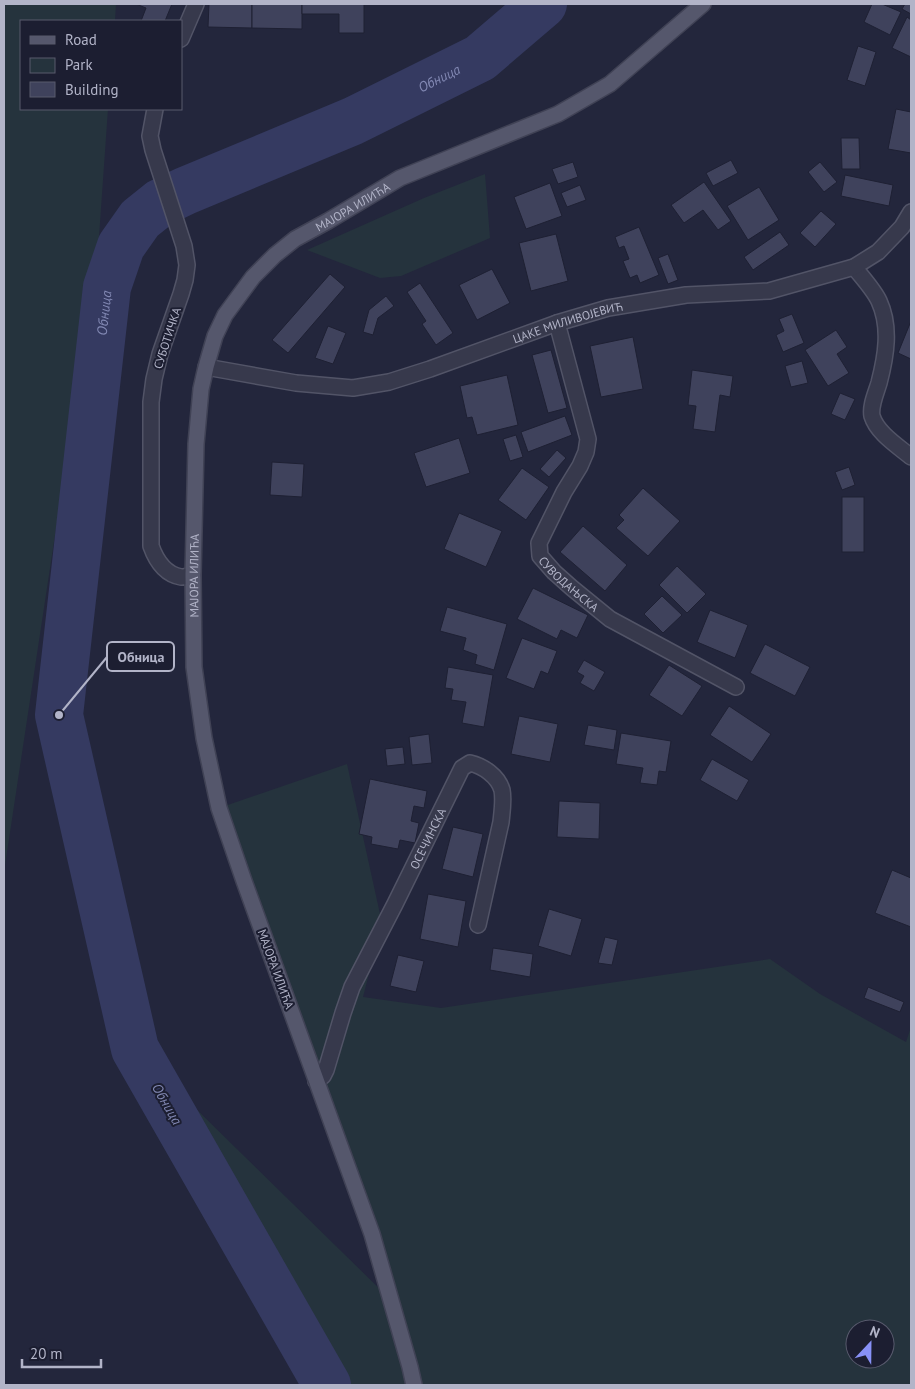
<svg xmlns="http://www.w3.org/2000/svg" width="915" height="1389" viewBox="0 0 915 1389" font-family="'PT Sans',sans-serif">
  <style>
    .green { fill: #25333d; fill-rule: evenodd }
    .lines { fill: none; stroke-linecap: round; stroke-linejoin: round }
    .river { stroke: #353a61; stroke-width: 48 }
    .building { fill: #3f425c; stroke: #1e2033 }
    .street-casing { stroke: #525467; stroke-width: 18 }
    .primary-casing { stroke: #404255; stroke-width: 18 }
    .street { stroke: #37394c; stroke-width: 15 }
    .primary { stroke: #55576c; stroke-width: 15 }
    .labels { text-anchor: middle; dominant-baseline: central; stroke-width: 4; stroke-linejoin: round; paint-order: stroke }
    .street-label { font-size: 12px; fill: #b2b4c8; stroke: #1c1e31 }
    .water-label { font-size: 14px; font-style: italic; fill: #8288b3; stroke: #1c1e31 }
    .leader { fill: none; stroke: #b2b4c8; stroke-width: 2 }
    .callout-dot { fill: #b2b4c8; stroke: #1c1e31; stroke-width: 2 }
    .callout { fill: #1c1e31; stroke: #b2b4c8; stroke-width: 2 }
    .callout-label { font-size: 14px; text-anchor: middle; font-weight: bold; fill: #b2b4c8 }
  </style>
  <rect width="100%" height="100%" fill="#23263c"/>
  <!-- green -->
  <g class="green">
    <path d="M4,4H116L115,21H21V109H108L98,251L4,872Z"/>
    <path d="M485,174L490,238L401,276L380,278L307,250L424,198Z"/>
    <path d="M347,764L382,923L363,997L441,1008L770,959L820,994L906,1042L911,1027V1385H327L135,1049L391,1300L219,808ZM855,1329H885V1359H855Z"/>
  </g>
  <g class="lines">
    <!-- river -->
    <path class="river" id="s1" d="M327,1385L135,1049L59,715L107,287L121,246L140,219L160,203L185,191L353,121L480,58L543,4"/>
  </g>
  <!-- building -->
  <g class="building">
    <path d="M136,4H172L165,21H141L146,8Z"/>
    <path d="M209,4H252V28L208,27Z"/>
    <path d="M252,4H302V29L252,28Z"/>
    <path d="M302,4H364V33H339V14H302Z"/>
    <path d="M872,4H882L901,12L890,35L864,22Z"/>
    <path d="M905,4H911V14L902,9Z"/>
    <path d="M907,17L911,20V57L892,48Z"/>
    <path d="M858,46L876,52L865,86L847,80Z"/>
    <path d="M896,109L911,112V153L888,149Z"/>
    <path d="M841,138H859L860,169H842Z"/>
    <path d="M731,160L738,173L713,186L706,173Z"/>
    <path d="M573,162L578,177L558,184L552,169Z"/>
    <path d="M820,162L837,182L824,192L808,172Z"/>
    <path d="M845,175L893,185L889,206L841,196Z"/>
    <path d="M704,182L731,221L718,230L703,210L684,223L671,205Z"/>
    <path d="M550,183L562,216L526,229L514,197Z"/>
    <path d="M580,185L586,200L567,207L561,193Z"/>
    <path d="M759,187L779,220L748,240L727,206Z"/>
    <path d="M821,211L836,224L815,247L800,233Z"/>
    <path d="M639,227L659,275L640,283L637,275L630,278L623,261L629,259L624,246L619,248L615,237Z"/>
    <path d="M780,232L789,245L753,270L744,257Z"/>
    <path d="M556,234L568,281L531,291L519,243Z"/>
    <path d="M668,254L678,280L668,284L658,258Z"/>
    <path d="M492,269L510,303L477,320L459,285Z"/>
    <path d="M330,274L345,287L288,353L272,340Z"/>
    <path d="M420,283L453,333L436,345L422,324L426,321L407,292Z"/>
    <path d="M386,296L394,306L378,318L373,335L363,332L369,310Z"/>
    <path d="M792,314L804,343L783,352L776,335L784,331L779,319Z"/>
    <path d="M911,321V359L898,353Z"/>
    <path d="M328,326L346,333L333,364L315,358Z"/>
    <path d="M836,330L847,347L837,354L849,373L828,386L805,350Z"/>
    <path d="M633,337L643,389L601,397L590,346Z"/>
    <path d="M551,350L567,408L548,413L532,355Z"/>
    <path d="M802,361L808,383L791,387L785,366Z"/>
    <path d="M692,370L733,376L730,397L720,395L715,432L693,429L696,406L688,405Z"/>
    <path d="M507,375L518,425L477,435L472,417L467,418L460,386Z"/>
    <path d="M840,393L855,399L845,420L831,414Z"/>
    <path d="M565,416L572,435L528,452L521,432Z"/>
    <path d="M516,435L523,457L510,461L503,439Z"/>
    <path d="M459,438L470,473L426,487L414,453Z"/>
    <path d="M557,450L566,458L549,477L540,469Z"/>
    <path d="M272,462L304,464L302,497L270,495Z"/>
    <path d="M849,467L855,485L842,490L835,472Z"/>
    <path d="M522,468L549,487L526,520L498,500Z"/>
    <path d="M643,488L680,521L648,556L616,528L624,520L619,515Z"/>
    <rect x="842" y="497" width="22" height="55"/>
    <path d="M459,513L502,531L486,567L444,549Z"/>
    <path d="M583,526L627,565L605,591L560,552Z"/>
    <path d="M677,566L706,594L687,613L659,585Z"/>
    <path d="M533,588L588,615L577,638L561,630L557,639L517,619Z"/>
    <path d="M662,596L682,615L663,633L644,614Z"/>
    <path d="M447,607L507,624L494,670L475,664L477,655L463,650L466,638L440,631Z"/>
    <path d="M710,610L748,625L735,658L697,642Z"/>
    <path d="M522,638L557,651L548,674L541,671L534,689L506,678Z"/>
    <path d="M765,644L810,667L795,696L750,673Z"/>
    <path d="M584,660L605,672L594,691L580,683L584,676L577,672Z"/>
    <path d="M669,665L702,686L682,716L649,695Z"/>
    <path d="M448,667L493,675L484,727L462,723L466,702L451,700L453,689L445,688Z"/>
    <path d="M729,706L771,734L752,762L710,735Z"/>
    <path d="M519,716L558,724L550,762L511,754Z"/>
    <path d="M588,725L617,730L614,750L584,745Z"/>
    <path d="M621,733L671,741L666,772L659,771L657,785L640,783L643,768L616,764Z"/>
    <path d="M429,734L432,763L412,765L409,737Z"/>
    <path d="M403,747L405,764L387,766L385,749Z"/>
    <path d="M712,759L749,780L737,801L700,780Z"/>
    <path d="M370,779L427,791L424,808L414,806L411,821L419,823L415,843L400,840L398,849L371,844L372,837L359,834Z"/>
    <path d="M559,801L600,803L599,839L557,837Z"/>
    <path d="M453,827L483,834L473,877L442,869Z"/>
    <path d="M892,870L911,878V927L875,913Z"/>
    <path d="M428,894L466,901L458,947L420,939Z"/>
    <path d="M549,909L582,919L571,956L538,946Z"/>
    <path d="M605,937L618,940L612,965L598,963Z"/>
    <path d="M493,948L533,954L530,977L490,970Z"/>
    <path d="M398,955L424,961L416,992L390,986Z"/>
    <path d="M868,987L904,1002L900,1012L864,998Z"/>
  </g>
  <g class="lines">
    <defs>
      <g id="street">
        <path d="M181,39L196,4"/>
        <path d="M155,109L150,136L153,150L184,246L187,265L185,280L181,294L160,354L154,379L151,402V546C156,560 164,574 181,577C184,577 189,576 193,575"/>
        <path d="M854,267C862,277 874,290 879,301C891,327 886,356 879,383C876,393 870,406 872,416C877,433 898,446 911,457"/>
        <path id="s2" d="M557,323L588,439L586,452L580,466L564,492L539,543L540,556L554,572L572,588L610,619L736,687"/>
        <path id="s3" d="M206,367L296,383L353,388L389,382L430,369L557,323L608,308L686,295L769,291L854,267L878,252L902,227L911,212"/>
        <path id="s4" d="M316,1081L323,1076L326,1070L343,1013L352,987L395,904L462,768L470,763C483,766 498,776 502,790C504,800 502,812 501,822L478,925"/>
      </g>
      <g id="primary">
        <path id="s5" d="M414,1385L410,1367L372,1234L244,881L219,808L204,738L194,667L193,575L196,444L201,389L206,367L215,336L225,315L253,277L275,255L295,239L328,221L400,178L558,114L610,84L703,4"/>
      </g>
    </defs>
    <!-- street casing -->
    <use href="#street" class="street-casing"/>
    <!-- primary casing -->
    <use href="#primary" class="primary-casing"/>
    <!-- street -->
    <use href="#street" class="street"/>
    <!-- primary -->
    <use href="#primary" class="primary"/>
  </g>
  <g class="labels">
    <!-- street labels -->
    <g class="street-label">
      <text stroke="none"><textPath href="#s5" startOffset="1279">МАЈОРА ИЛИЋА</textPath></text>
      <text stroke="none"><textPath href="#s3" startOffset="374">ЦАКЕ МИЛИВОЈЕВИЋ</textPath></text>
      <text transform="translate(167 338) rotate(-72)">СУБОТИЧКА</text>
      <text stroke="none"><textPath href="#s5" startOffset="844">МАЈОРА ИЛИЋА</textPath></text>
      <text stroke="none"><textPath href="#s2" startOffset="289">СУВОДАЊСКА</textPath></text>
      <text stroke="none"><textPath href="#s4" startOffset="269">ОСЕЧИНСКА</textPath></text>
      <text transform="translate(276 969) rotate(70)">МАЈОРА ИЛИЋА</text>
    </g>
    <!-- water labels -->
    <g class="water-label">
      <text stroke="none"><textPath href="#s1" startOffset="1568">Обница</textPath></text>
      <text stroke="none"><textPath href="#s1" startOffset="1134">Обница</textPath></text>
      <text transform="translate(167 1104) rotate(60)">Обница</text>
    </g>
  </g>
  <!-- callouts -->
  <path class="leader" d="M59 715L107 657"/>
  <circle class="callout-dot" cx="59" cy="715" r="5"/>
  <rect class="callout" x="107" y="642" width="67" height="29" rx="5"/>
  <g class="callout-label">
    <text x="141" y="662">Обница</text>
  </g>
  <!-- border -->
  <rect width="915" height="1389" fill="none" stroke="#b2b4c8" stroke-width="10"/>
  <!-- legend -->
  <rect x="20" y="20" width="162" height="90" fill="#1c1e31" stroke="#585a6d"/>
  <rect x="30" y="36" width="25" height="8" fill="#55576c" stroke="#585a6d"/>
  <text x="65" y="45" font-size="15" fill="#b2b4c8">Road</text>
  <rect x="30" y="58" width="25" height="15" fill="#25333d" stroke="#585a6d"/>
  <text x="65" y="70" font-size="15" fill="#b2b4c8">Park</text>
  <rect x="30" y="82" width="25" height="15" fill="#3f425c" stroke="#585a6d"/>
  <text x="65" y="95" font-size="15" fill="#b2b4c8">Building</text>
  <!-- north arrow -->
  <g transform="translate(870 1344) rotate(22)"><circle r="24" fill="#1c1e31" stroke="#585a6d"/>
  <path d="M0-4L9 19L0 12L-9 19Z" fill="#8891f7"/>
  <text y="-8" font-size="14" font-weight="bold" text-anchor="middle" fill="#b2b4c8">N</text>
  </g>
  <!-- scale -->
  <path d="M22 1359v8h79v-8" fill="none" stroke="#b2b4c8" stroke-width="2.5"/>
  <text x="30" y="1359" font-size="15" fill="#b2b4c8" stroke="#1c1e31" stroke-width="4" paint-order="stroke">20 m</text>
</svg>
